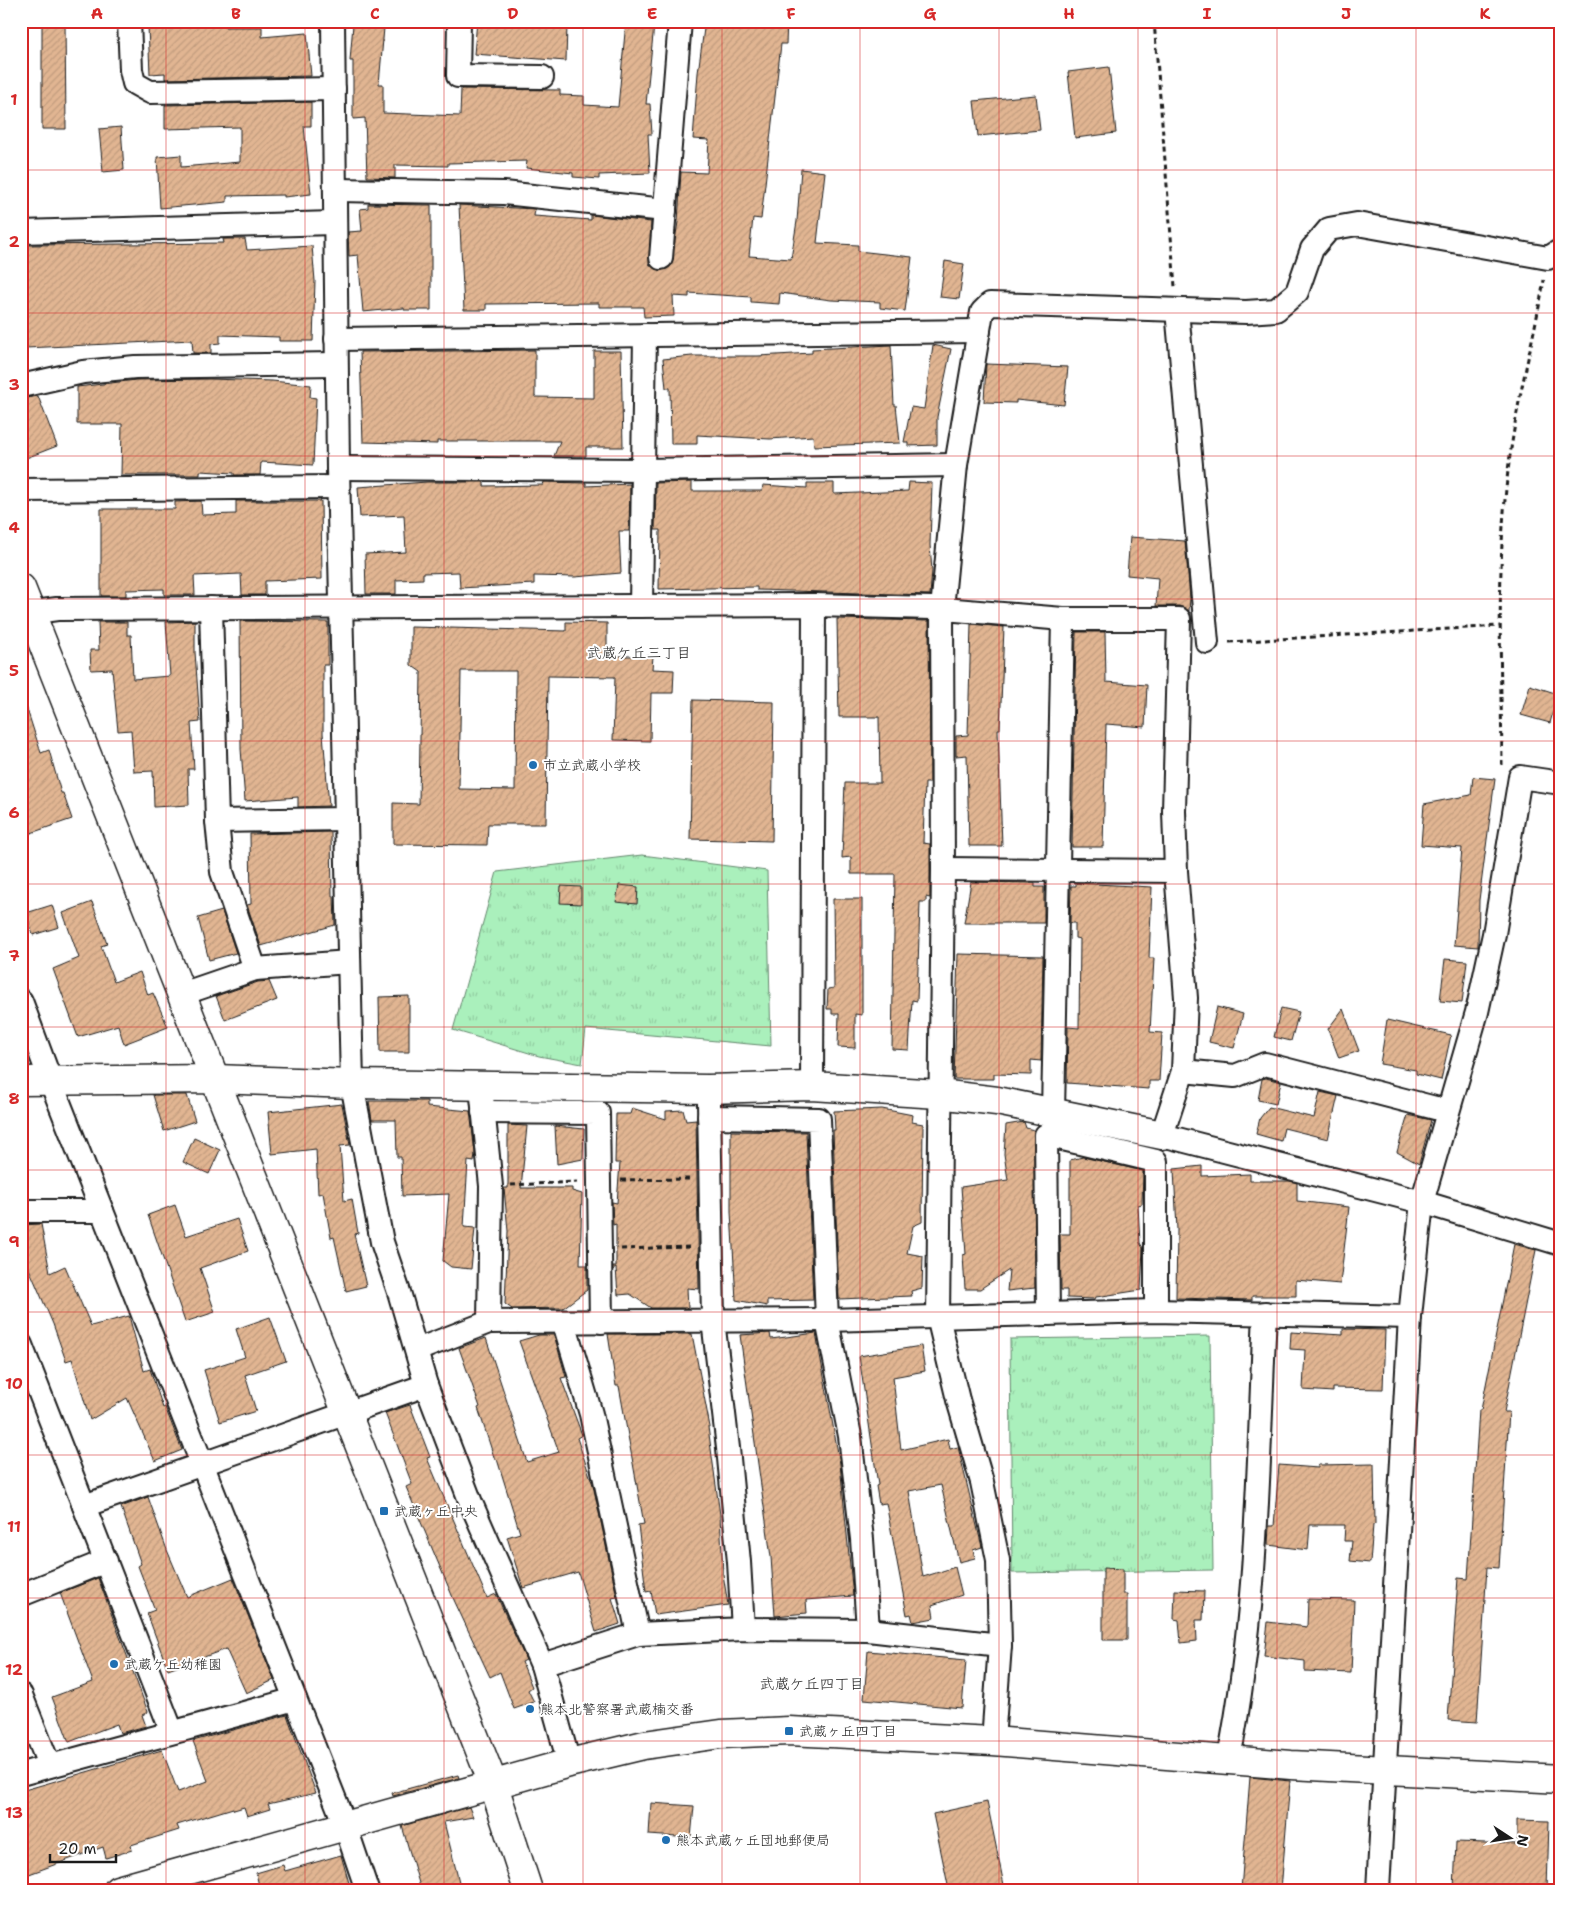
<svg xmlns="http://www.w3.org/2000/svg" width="1582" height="1911" viewBox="0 0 1582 1911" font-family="'Shantell Sans','Klee One',sans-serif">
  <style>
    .park { fill: url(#park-tufts); stroke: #63866c }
    .building { fill: url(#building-hatch); stroke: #1c1c1c; fill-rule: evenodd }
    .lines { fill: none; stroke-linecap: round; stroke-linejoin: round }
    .minor-casing { stroke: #1c1c1c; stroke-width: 26 }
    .tertiary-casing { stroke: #1c1c1c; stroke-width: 31 }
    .path { stroke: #1c1c1c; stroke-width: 3; stroke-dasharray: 5 4; stroke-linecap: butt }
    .minor { stroke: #fff; stroke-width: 22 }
    .tertiary { stroke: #fff; stroke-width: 28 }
    .grid { fill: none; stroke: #d62828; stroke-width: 1; stroke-opacity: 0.55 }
    .poi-dot { fill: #1f6fb2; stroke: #fff; stroke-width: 2 }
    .labels { text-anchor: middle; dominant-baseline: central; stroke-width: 4; stroke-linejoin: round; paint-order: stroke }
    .poi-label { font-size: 14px; fill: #1c1c1c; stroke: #fff; text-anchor: start }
    .neighbourhood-label { font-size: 15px; fill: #1c1c1c; stroke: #fff }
    .neatline { fill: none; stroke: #d62828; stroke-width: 2 }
    .grid-label { font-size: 16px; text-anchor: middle; font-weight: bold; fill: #d62828 }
  </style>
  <defs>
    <pattern id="park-tufts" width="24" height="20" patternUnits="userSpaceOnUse" patternTransform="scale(1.25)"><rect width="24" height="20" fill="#aaf0bc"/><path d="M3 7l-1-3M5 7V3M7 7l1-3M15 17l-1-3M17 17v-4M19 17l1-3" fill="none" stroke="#92cda1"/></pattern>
    <pattern id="building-hatch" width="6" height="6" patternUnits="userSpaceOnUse" patternTransform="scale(1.25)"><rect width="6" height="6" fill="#e1b592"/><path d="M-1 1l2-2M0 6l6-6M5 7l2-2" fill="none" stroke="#c09b7d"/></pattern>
  </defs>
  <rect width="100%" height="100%" fill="#fff"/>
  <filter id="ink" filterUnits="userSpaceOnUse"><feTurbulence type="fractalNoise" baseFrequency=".02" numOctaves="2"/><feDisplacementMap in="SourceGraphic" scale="10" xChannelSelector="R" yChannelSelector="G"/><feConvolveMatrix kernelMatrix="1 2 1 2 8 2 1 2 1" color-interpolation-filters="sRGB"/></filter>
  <g filter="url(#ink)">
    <!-- park -->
    <g class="park">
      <path d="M642,855L767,871L771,1046L586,1029L582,1064L539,1056L453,1030L497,872Z"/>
      <path d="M1210,1336L1213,1570L1012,1573L1010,1339Z"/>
    </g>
    <!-- building -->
    <g class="building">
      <path d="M42,21H65L66,129H42Z"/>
      <path d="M477,21L567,25L566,61L474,54Z"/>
      <path d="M705,21H787L786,44H781L761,219L753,218L749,256L791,259L797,221L801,169L825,172L817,243L858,245V251L912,257L905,311L880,308V302L831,300L780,293L779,304L751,302V297L689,293V297L673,296L674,316L644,317L643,307H599V303L486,304V310H464L459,205L535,209L534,216L591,220V215L651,222L649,264L660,271L671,266L678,222L681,172L707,173L709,140L693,139L698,73Z"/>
      <path d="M194,22L226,23L225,27H262V37L307,33L311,76L165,79V73L150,74L148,26L194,25Z"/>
      <path d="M626,22L654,25L646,104H650L652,134H648L650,173L599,175V179L573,177V173L526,168L527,161L448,163V166L395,165V178L367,177L365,118L353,119V61H350L353,24L384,28L379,84H383V113L460,116L461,89L560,90V95L584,96V105L618,107Z"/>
      <path d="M1109,67L1116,133L1075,138L1068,72Z"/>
      <path d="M1036,95L1040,130L978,136L974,101Z"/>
      <path d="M311,102V126H304L311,194L284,197V195L227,196V202L160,208L157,157L181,155V167L240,162V127L165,129V105Z"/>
      <path d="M121,127L124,170L103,172L99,129Z"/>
      <path d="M368,204L431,205V310H404V308L363,312L358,255L349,256L348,232L362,231L360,209L368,208Z"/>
      <path d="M223,239H245L247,250L312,246L315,281L313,341H279V337L220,335V343L211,344V353H193L192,340L26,348L27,245L224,243Z"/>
      <path d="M945,261L964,264L959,299L940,297Z"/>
      <path d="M891,345L894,405H896L900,443L814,446L813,436L770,439L697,435V444H671L670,388H666L663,359L692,356H758L812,353V349Z"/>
      <path d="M933,345L951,349L937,417V445L908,446V442H904L911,407L924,409Z"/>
      <path d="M535,350V397L594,398V351H621L623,447H586V456H554L560,441H437V444L363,442L360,352Z"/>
      <path d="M986,364L1068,367L1064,405L1016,400V403L984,402Z"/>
      <path d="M210,379L272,381L311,385L310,397L316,398L313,465L261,462L260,475H234V473L200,471V475H121L122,424H77V387L136,380Z"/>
      <path d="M38,396L57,446L21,460V399Z"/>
      <path d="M427,482H484V486L543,485L544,482L586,483V486L630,484L629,531H619L621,573L575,577L534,576V584L460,588L459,572L423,573V579L396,580V594H366L365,554L406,552L404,515L360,517L358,487Z"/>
      <path d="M692,482V491H762L763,485L807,488V483H834V494L908,491L909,482L932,483L930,545L932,571L930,595L757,590V587L659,589L660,530H655L656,483Z"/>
      <path d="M201,501L202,515L236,514V501H321L322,579L265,581V595H242L241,574L194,576L195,595H164V589L126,590V596H101V509H175V502Z"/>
      <path d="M1130,537L1185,541L1190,598L1189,611L1179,606H1156L1158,578L1127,575Z"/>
      <path d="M837,619L929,621L930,783H925L923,843L930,844V898L926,897V902H920L917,1001L912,1000L909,1050L892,1049L895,874H851V857L842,858L845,783H880L879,717H839Z"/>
      <path d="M195,621V652L200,722L191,723L194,769H188L189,805L154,807L153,771L134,772L131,730L118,731L112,669L91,670L90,650H99L98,622H127V635H131L133,679L170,676L166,622Z"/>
      <path d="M240,621L328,622V665H323V733L329,806L298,807V797L245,801L241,749Z"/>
      <path d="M566,622L607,623V656H653L652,669L674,670L673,693H651L650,741L613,740L615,677L548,676L546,824H488L487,845L393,844V803L419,804L421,672L411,665V627L566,631ZM461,671H516L515,790L459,789Z"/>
      <path d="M971,624L1004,627L1000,729H998L1002,846H969L967,755L956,756V736L968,735Z"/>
      <path d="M1076,632H1105L1106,682L1147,685L1145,727L1106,724L1103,847H1072Z"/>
      <path d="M1530,685L1558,694L1550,723L1521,715Z"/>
      <path d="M693,700L774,702L772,841L690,839Z"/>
      <path d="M21,703H25L41,753L49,750L61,793H63L72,819L28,834L21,813Z"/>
      <path d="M1473,777L1495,779L1479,900L1478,947L1454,945L1462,848L1421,845L1424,804L1471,795Z"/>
      <path d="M331,832L332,896H334L335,925L261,946L247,905L251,904L250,834Z"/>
      <path d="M971,882L1035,883V887H1044V923H964Z"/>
      <path d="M1076,883L1152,887L1149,958H1154L1150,1032L1162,1033L1159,1081H1149V1089L1067,1083L1068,1027L1079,1028L1080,939L1075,938V923H1070L1071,886H1076Z"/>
      <path d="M619,885L638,887L637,904L616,902Z"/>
      <path d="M561,886L581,887V904L560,903Z"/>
      <path d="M833,899H862V1015L855,1014V1048L838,1047L839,1014H832V1009H827L828,989L834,988Z"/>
      <path d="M92,902L107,944L101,946L114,982L140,972L148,995L153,993L168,1027L124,1044L118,1025L78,1037L53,969L79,958L63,913Z"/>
      <path d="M52,905L59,927L33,935L26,913Z"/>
      <path d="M222,911L236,953L209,960L198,918Z"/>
      <path d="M958,954L1043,956L1041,1061L1031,1060V1075L994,1074V1079H954Z"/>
      <path d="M1445,959L1467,961L1462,1003L1440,1001Z"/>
      <path d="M269,981L277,1000L225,1020L216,996L258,982Z"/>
      <path d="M409,996V1052H380L379,997Z"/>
      <path d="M1217,1007L1243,1014L1234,1048L1209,1042Z"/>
      <path d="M1281,1008L1299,1012L1291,1041L1274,1037Z"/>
      <path d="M1343,1009L1359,1051L1339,1058L1328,1029Z"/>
      <path d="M1387,1020L1451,1035L1441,1080L1416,1074V1070L1380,1064Z"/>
      <path d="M1266,1078L1281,1082L1276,1104L1258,1100L1262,1079Z"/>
      <path d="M1320,1092L1338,1096L1328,1139L1284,1128L1281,1141L1256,1134L1260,1118L1269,1107L1314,1118Z"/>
      <path d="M153,1095H187L195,1121L164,1131Z"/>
      <path d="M369,1101H427V1107L470,1111L475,1153L474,1162L468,1161L464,1227L475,1228L471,1269L451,1267L443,1261L449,1194L402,1196L401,1157H397L396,1120H372Z"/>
      <path d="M342,1104L350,1145L340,1146L344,1201L352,1199L358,1233L354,1234L366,1286L346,1291L334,1237L331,1238L323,1193L318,1194L316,1149L272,1154L268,1112Z"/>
      <path d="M632,1108L666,1119V1111L683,1110L686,1121L696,1120L699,1289L687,1288L688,1308H651L630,1294L618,1295L616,1268L613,1270V1267H616V1224L613,1225L612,1202L617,1203L620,1163H615L616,1114H630Z"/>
      <path d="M882,1109L913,1115L912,1122L923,1124L922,1222L913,1226L907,1253L923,1256L922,1288L911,1291L912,1296L839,1299L833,1130H835L834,1111Z"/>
      <path d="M1408,1115L1431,1120L1419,1164L1397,1152Z"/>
      <path d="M1024,1122L1026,1128L1034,1130L1035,1288L1007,1291L1009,1270L980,1289H965L963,1255L966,1254L961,1187L1008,1180L1004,1154L1006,1125Z"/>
      <path d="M508,1125L527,1126L521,1188H572V1191L582,1194L580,1265H587V1290L563,1308L512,1309L505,1304L508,1231L504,1188H508Z"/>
      <path d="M555,1126L584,1129L583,1159L557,1164Z"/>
      <path d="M731,1131L806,1132L813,1300L767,1301V1306L736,1300L731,1212Z"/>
      <path d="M194,1138L220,1150L209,1174L183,1162Z"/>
      <path d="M1083,1157L1143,1171L1142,1204L1138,1205L1140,1243L1143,1248L1141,1290L1096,1297L1095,1299L1067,1298V1290H1061L1060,1234H1070V1160Z"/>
      <path d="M1202,1166V1176L1250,1174V1181H1290L1297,1183V1201L1349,1207L1340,1284L1296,1280V1296H1252V1300L1176,1298L1177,1230L1174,1169Z"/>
      <path d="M175,1205L186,1236L237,1219L248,1251L200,1268L215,1312L185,1322L148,1215Z"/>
      <path d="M41,1224L50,1273L65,1266L91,1326L129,1316L144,1371L150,1369L163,1408L165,1407L182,1450L155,1461L127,1398L90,1420L72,1359L66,1361L53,1324L21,1250V1225Z"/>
      <path d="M1514,1244L1536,1250L1504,1412H1509L1499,1568L1487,1567L1477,1722L1448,1720L1458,1578L1468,1579L1479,1410H1481Z"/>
      <path d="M270,1317L286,1361L245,1375L256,1411L220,1422L204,1370L245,1357L236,1329Z"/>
      <path d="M1343,1329L1385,1330L1383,1389L1333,1388V1392L1303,1390L1305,1350L1290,1349L1291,1332L1343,1335Z"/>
      <path d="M770,1333L771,1339L816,1333L840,1464L853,1596L806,1600L807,1613L775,1616L771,1557L740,1335Z"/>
      <path d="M608,1334H692L710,1427H708L720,1515L723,1574L728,1605L655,1615L651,1591L646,1592L638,1525L644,1524L619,1386H616Z"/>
      <path d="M539,1335H554L566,1377L561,1378L582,1435L577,1438L593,1485L617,1597L612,1598L620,1624L596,1632L578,1572L523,1588L507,1537L520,1533L497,1459L495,1460L478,1408L480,1407L459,1348L486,1338L527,1462L559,1452L519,1341Z"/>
      <path d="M921,1346L925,1371L893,1377L901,1450L948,1439L950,1449L958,1447L982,1547L973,1550L975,1558L959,1562L941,1485L909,1491L923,1577L955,1567L962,1595L932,1605L934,1618L913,1622L911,1614L907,1615L886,1503L879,1504L876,1486L878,1485L859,1356Z"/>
      <path d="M410,1405L430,1457L427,1458L487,1598L496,1594L526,1660L522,1662L532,1687L528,1690L534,1702L514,1709L500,1672L490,1677L454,1600L406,1487L412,1484L385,1413Z"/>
      <path d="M1374,1464L1375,1524L1373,1525L1370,1563L1350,1561L1352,1541H1344L1345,1525H1310L1308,1550L1268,1545L1269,1526H1274L1279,1465L1318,1468V1465Z"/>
      <path d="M148,1497L167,1550L187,1597L233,1578L274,1680L246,1693L226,1649L168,1670L147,1613L155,1610L138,1566L141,1564L121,1507Z"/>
      <path d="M1103,1568L1123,1569V1594H1127V1640H1103Z"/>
      <path d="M98,1578L148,1712L142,1715L146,1726L120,1733L117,1724L69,1742L52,1697L93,1682L60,1593Z"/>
      <path d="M1175,1590L1204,1591L1203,1620H1196L1197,1641L1181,1643L1179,1620L1174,1619Z"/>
      <path d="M1308,1599L1354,1600L1351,1673L1305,1671V1661L1264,1656L1268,1622L1307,1627Z"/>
      <path d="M868,1651L966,1660L962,1708L864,1699Z"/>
      <path d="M287,1715L316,1793L268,1804L270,1809L247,1816L244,1807L234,1810L233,1808L177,1825L179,1830L131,1845L132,1850L106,1858L103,1847L21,1877V1791L162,1750L178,1792L208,1781L193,1741Z"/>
      <path d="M458,1775L459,1778L393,1796L392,1793Z"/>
      <path d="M1250,1777L1290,1781L1281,1890H1241Z"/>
      <path d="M987,1802L1005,1890H949L933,1814Z"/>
      <path d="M651,1803L694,1806L691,1838L649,1835Z"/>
      <path d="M469,1807L473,1817L444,1822L461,1890H421L402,1826Z"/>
      <path d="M1517,1820L1549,1821L1547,1890H1454L1456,1842L1517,1844Z"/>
      <path d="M341,1855L351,1890H260L256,1873L283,1865L285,1871Z"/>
    </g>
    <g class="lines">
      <defs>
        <g id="minor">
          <path d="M129,21L131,70L134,83L150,92L334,89"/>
          <path d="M333,21L338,468L352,1084L382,1242L399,1292L426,1385L471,1503L542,1665L569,1763"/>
          <path d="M459,21L458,76L542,77"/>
          <path d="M336,190L504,193L665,210"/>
          <path d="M21,232L333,223"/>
          <path d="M661,258L680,21"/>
          <path d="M1177,310L1207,642"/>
          <path d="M336,339L979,331"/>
          <path d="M21,386L83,372L135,367L336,364"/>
          <path d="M338,468L644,470L956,465"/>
          <path d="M21,490L338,487"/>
          <path d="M641,606L645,335"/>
          <path d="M211,608L217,821L346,819"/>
          <path d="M21,614L57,609L814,605L932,608L1063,619H1179L1174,811L1176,871L1186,998L1183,1071L1162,1135L1422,1202L1561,1244"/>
          <path d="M217,821L222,872L255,969"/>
          <path d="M943,869L1176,871"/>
          <path d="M182,994L255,969L349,962"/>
          <path d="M21,1001L51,1082L345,1825L367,1890"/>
          <path d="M1183,1071L1235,1076L1265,1064L1447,1111"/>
          <path d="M812,1086L814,605"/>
          <path d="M482,1097L491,1186L489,1322"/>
          <path d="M709,1103L713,1320L728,1448L739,1562L743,1629"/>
          <path d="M483,1112L598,1113L601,1322"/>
          <path d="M1053,1112L1063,619"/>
          <path d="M709,1117L819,1119L827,1320L850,1436L862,1539L868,1630"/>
          <path d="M21,1211H102"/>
          <path d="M1048,1314L1046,1135L1156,1161V1311"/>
          <path d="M564,1323L591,1414L638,1634"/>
          <path d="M21,1345L84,1506L426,1385"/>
          <path d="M417,1350L489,1322L827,1320L1156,1311L1410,1317"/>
          <path d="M84,1506L172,1732"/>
          <path d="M21,1595L106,1561"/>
          <path d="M542,1665L638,1634L743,1629L868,1630L1000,1645"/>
          <path d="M21,1695L49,1765"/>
          <path d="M993,1741L1000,1645L998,1560L982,1482L958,1400L938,1317L943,869L942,609L956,465L982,312L990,304L1246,312L1276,310L1297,292L1312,249L1329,229L1357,224L1548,258L1561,250"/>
          <path d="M1229,1758C1258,1612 1258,1461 1265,1313"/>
          <path d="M21,1774L295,1699"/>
          <path d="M1378,1890L1410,1317L1422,1202L1477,1012L1494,934L1520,777L1561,783"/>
        </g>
        <g id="tertiary">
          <path d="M21,588L494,1786L528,1890"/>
          <path d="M21,1081L216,1079L352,1084L708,1089L812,1086L939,1094L997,1101L1162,1135"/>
          <path d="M118,1890L569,1763L644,1745L721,1734L789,1731L993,1741L1291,1765L1561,1779"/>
        </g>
      </defs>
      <!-- minor casing -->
      <use href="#minor" class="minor-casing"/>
      <!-- tertiary casing -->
      <use href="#tertiary" class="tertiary-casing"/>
      <!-- path -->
      <g class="path">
        <path d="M1154,21L1175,287"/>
        <path d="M1229,642L1500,626"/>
        <path d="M1502,765C1501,656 1495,544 1513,436C1521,384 1535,332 1544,280"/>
        <path d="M621,1180L690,1179"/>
        <path d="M511,1185L577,1182"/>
        <path d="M621,1249L689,1247"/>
      </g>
      <!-- minor -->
      <use href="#minor" class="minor"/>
      <!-- tertiary -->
      <use href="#tertiary" class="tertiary"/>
    </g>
  </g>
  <!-- grid -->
  <path class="grid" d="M166,21V1890M305,21V1890M444,21V1890M583,21V1890M722,21V1890M860,21V1890M999,21V1890M1138,21V1890M1277,21V1890M1416,21V1890M21,170H1561M21,313H1561M21,456H1561M21,599H1561M21,741H1561M21,884H1561M21,1027H1561M21,1170H1561M21,1312H1561M21,1455H1561M21,1598H1561M21,1741H1561"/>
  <!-- markers -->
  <g class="poi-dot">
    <circle cx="533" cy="765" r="5"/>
    <rect x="379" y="1506" width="10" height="10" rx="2.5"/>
    <circle cx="114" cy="1664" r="5"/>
    <circle cx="530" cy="1709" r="5"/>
    <rect x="784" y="1726" width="10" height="10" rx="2.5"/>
    <circle cx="666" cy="1840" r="5"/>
  </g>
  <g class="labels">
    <!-- poi labels -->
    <g class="poi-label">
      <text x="543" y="765">市立武蔵小学校</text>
      <text x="394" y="1511">武蔵ヶ丘中央</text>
      <text x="124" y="1664">武蔵ケ丘幼稚園</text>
      <text x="540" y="1709">熊本北警察署武蔵楠交番</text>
      <text x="799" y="1731">武蔵ヶ丘四丁目</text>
      <text x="676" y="1840">熊本武蔵ヶ丘団地郵便局</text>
    </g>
    <!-- neighbourhood labels -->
    <g class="neighbourhood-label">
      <text x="639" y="653">武蔵ケ丘三丁目</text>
      <text x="812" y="1684">武蔵ケ丘四丁目</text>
    </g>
  </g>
  <!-- margin -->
  <rect width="1582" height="1911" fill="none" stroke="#fff" stroke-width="55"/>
  <!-- north arrow -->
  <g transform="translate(1510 1838) rotate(102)" stroke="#ffffff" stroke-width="4" paint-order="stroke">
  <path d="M0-4L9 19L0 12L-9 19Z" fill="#1c1c1c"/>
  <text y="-8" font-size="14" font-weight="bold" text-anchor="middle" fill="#1c1c1c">N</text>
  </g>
  <!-- scale -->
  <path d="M50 1854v8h66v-8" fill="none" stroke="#1c1c1c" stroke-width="2.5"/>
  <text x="58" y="1854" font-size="15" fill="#1c1c1c" stroke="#ffffff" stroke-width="4" paint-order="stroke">20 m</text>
  <rect x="28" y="28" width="1526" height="1856" class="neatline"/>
  <g class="grid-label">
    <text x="97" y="19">A</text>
    <text x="236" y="19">B</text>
    <text x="375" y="19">C</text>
    <text x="513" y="19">D</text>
    <text x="652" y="19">E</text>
    <text x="791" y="19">F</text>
    <text x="930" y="19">G</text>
    <text x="1069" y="19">H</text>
    <text x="1207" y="19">I</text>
    <text x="1346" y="19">J</text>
    <text x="1485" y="19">K</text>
    <text x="14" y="105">1</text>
    <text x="14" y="247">2</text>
    <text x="14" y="390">3</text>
    <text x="14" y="533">4</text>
    <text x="14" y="676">5</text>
    <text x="14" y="818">6</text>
    <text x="14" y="961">7</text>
    <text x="14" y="1104">8</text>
    <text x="14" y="1247">9</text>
    <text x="14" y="1389">10</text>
    <text x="14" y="1532">11</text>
    <text x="14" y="1675">12</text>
    <text x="14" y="1818">13</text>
  </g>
</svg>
